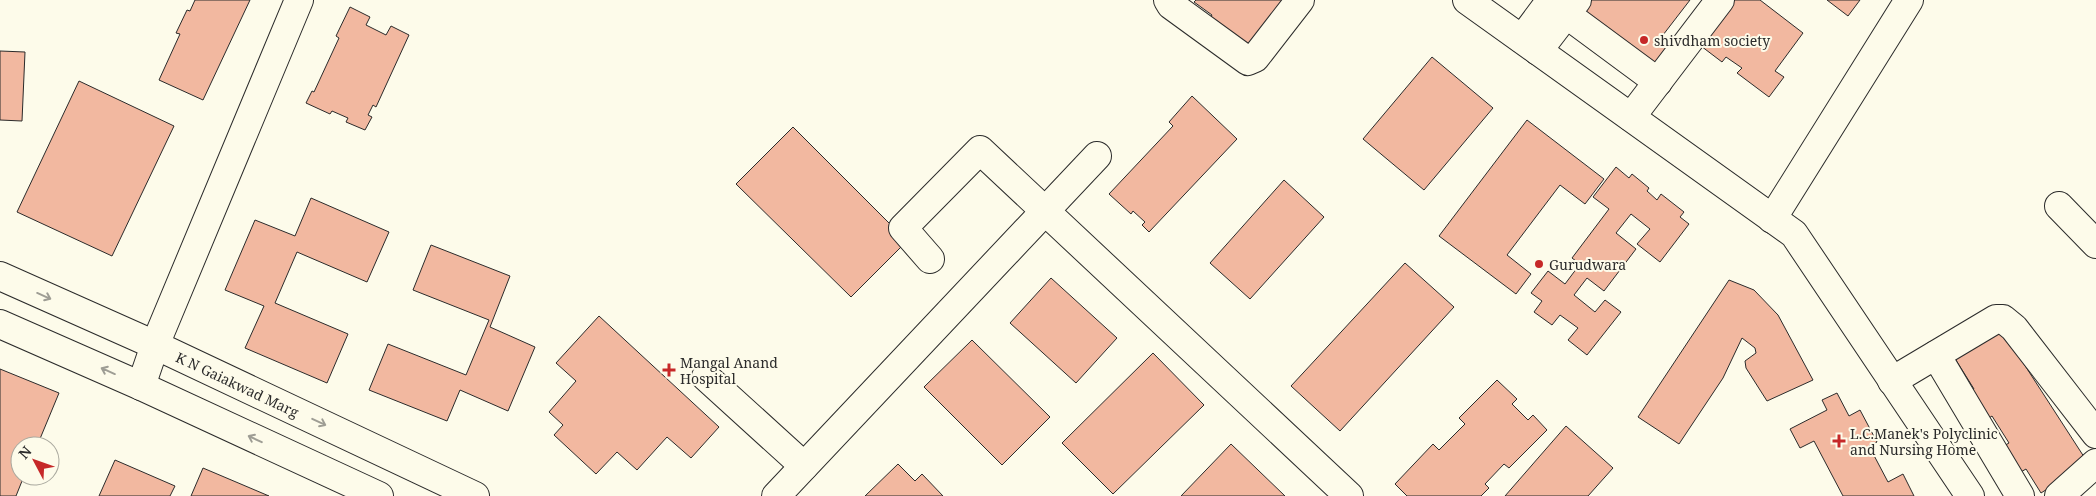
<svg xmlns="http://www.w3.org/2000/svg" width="2096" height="496" viewBox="0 0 2096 496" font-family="'Noto Serif',serif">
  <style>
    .building { fill: #f2b8a0; stroke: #2b2b2b }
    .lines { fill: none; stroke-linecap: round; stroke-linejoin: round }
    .minor-casing { stroke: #2b2b2b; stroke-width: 30 }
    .minor { stroke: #fdfbea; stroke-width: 28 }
    .oneway { stroke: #9e9d94 }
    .poi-dot { fill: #c62828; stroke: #fdfbea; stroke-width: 2 }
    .labels { text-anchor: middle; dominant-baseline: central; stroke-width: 4; stroke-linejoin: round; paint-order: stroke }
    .poi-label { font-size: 14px; fill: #2b2b2b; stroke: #fdfbea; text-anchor: start }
    .street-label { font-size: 14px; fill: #2b2b2b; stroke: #fdfbea }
  </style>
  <rect width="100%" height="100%" fill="#fdfbea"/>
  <!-- building -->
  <g class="building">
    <path d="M195,0H250L203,100L159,80L180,34L176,33L187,10L190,11Z"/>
    <path d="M1196,0H1284L1252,54L1209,20L1212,15L1194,2Z"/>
    <path d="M1591,0H1690L1663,35L1676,45L1656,71L1582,11Z"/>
    <path d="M1732,0H1760L1803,33L1775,71L1784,77L1769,97L1737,73L1742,68L1726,57L1722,62L1697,43Z"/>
    <path d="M1827,0H1860L1848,16Z"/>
    <path d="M350,7L370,17L366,25L386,35L391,26L409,35L376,107L373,105L368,115L372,117L365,130L346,122L348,118L332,111L330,114L306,103L312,91L314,92L339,38L336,36Z"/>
    <path d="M0,51L25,52L22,121L0,120Z"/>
    <path d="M1432,57L1493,108L1424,190L1363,139Z"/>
    <path d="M79,81L174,126L112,256L17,212Z"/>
    <path d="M1192,96L1237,139L1149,232L1142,225L1145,222L1133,211L1131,214L1109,194L1173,126L1169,122Z"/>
    <path d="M1527,120L1604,179L1585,204L1560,185L1507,255L1531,274L1516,294L1439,236Z"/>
    <path d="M793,127L907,241L851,297L736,184Z"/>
    <path d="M1616,167L1629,178L1632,174L1649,188L1647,191L1657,200L1661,194L1684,212L1680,217L1689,224L1660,262L1637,244L1650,229L1631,214L1616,233L1636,249L1604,291L1587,278L1574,295L1595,312L1605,300L1621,312L1587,355L1568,340L1578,328L1560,315L1552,325L1534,312L1542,301L1531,293L1548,271L1565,284L1580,264L1572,258L1609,209L1593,197Z"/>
    <path d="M1284,180L1324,217L1250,299L1210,263Z"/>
    <path d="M311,198L389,232L367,282L297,252L275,303L348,334L327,383L245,348L264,306L225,290L255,220L295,236Z"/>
    <path d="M431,245L510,276L490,327L535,347L508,411L460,390L447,421L369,390L388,344L466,375L489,320L413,290Z"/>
    <path d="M1405,263L1454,307L1340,431L1291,386Z"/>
    <path d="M1051,278L1117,338L1076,383L1010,323Z"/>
    <path d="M1729,280L1754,290L1778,315L1813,380L1767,401L1746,368L1745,361L1756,353L1755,348L1742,338L1723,378L1679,444L1638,417Z"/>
    <path d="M599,316L719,427L691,458L667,437L637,470L617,452L596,474L554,435L563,425L549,412L576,381L556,363Z"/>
    <path d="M2000,327L2088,463L2041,493L2026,469L2019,473L2002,447L2009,443L1992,416L1986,420L1968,393L1974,389L1954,357Z"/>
    <path d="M972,340L1050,417L1002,465L924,387Z"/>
    <path d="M1153,353L1204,405L1113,494L1062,443Z"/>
    <path d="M0,369L59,393L37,446H20V476H24L16,496H0Z"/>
    <path d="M1497,380L1517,399L1512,404L1528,420L1533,415L1547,430L1509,468L1504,464L1485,484L1489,488L1481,496H1407L1395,484L1433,444L1439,450L1465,424L1459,418Z"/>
    <path d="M1837,393L1849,416L1860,410L1877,442L1869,446L1888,482L1903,474L1914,496H1843L1814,441L1800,448L1790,429L1827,410L1822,400Z"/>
    <path d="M1566,426L1613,468L1588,496H1505Z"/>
    <path d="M1231,444L1285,496H1181Z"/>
    <path d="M115,460L175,486L170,496H99Z"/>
    <path d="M898,464L915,481L922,474L943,496H865Z"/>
    <path d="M203,468L269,496H191Z"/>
  </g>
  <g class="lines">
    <defs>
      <g id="minor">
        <path d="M1168,0L1171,5L1248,61L1255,58L1300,0"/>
        <path d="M1467,0L1794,234L1970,496"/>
        <path d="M1566,14L1658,82"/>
        <path d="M1522,39L1551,0"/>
        <path d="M1538,51L1577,0"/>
        <path d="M1631,117L1720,0"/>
        <path d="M2059,206L2096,244"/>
        <path d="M1772,219L1909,0"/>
        <path d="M930,259L903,228L980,150L1349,496"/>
        <path id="s1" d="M0,276L155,345L475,496"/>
        <path d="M0,324L141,386L379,496"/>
        <path d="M1936,355L2020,496"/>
        <path d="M706,377L804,466"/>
        <path d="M1892,381L1996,319H2003L2014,328L2096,434"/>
        <path d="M141,386L155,345L299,0"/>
        <path d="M776,496L1097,156"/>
        <path d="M2059,496L2096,463"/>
      </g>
    </defs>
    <!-- minor casing -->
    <use href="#minor" class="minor-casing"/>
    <!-- minor -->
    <use href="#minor" class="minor"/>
  </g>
  <!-- one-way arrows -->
  <defs><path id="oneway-shaft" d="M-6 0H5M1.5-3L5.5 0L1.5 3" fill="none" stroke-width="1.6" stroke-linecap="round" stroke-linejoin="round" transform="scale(1.25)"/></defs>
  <g class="oneway">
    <use href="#oneway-shaft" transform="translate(44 296) rotate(24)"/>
    <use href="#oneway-shaft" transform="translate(108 371) rotate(-156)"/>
    <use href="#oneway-shaft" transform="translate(319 422) rotate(25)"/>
    <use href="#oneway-shaft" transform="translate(255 439) rotate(-155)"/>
  </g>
  <!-- markers -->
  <g class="poi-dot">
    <circle cx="1644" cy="40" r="5"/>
    <circle cx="1539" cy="264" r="5"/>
    <path d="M666.5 362.5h5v5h5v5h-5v5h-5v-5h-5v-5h5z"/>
    <path d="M1836.5 433.5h5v5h5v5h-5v5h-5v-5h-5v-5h5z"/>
  </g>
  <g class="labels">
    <!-- poi labels -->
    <g class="poi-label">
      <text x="1654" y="40">shivdham society</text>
      <text x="1549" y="264">Gurudwara</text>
      <text x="680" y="362">Mangal Anand<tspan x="680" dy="16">Hospital</tspan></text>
      <text x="1850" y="433">L.C.Manek's Polyclinic<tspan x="1850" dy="16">and Nursing Home</tspan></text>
    </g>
    <!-- street labels -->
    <g class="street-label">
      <text stroke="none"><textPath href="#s1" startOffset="261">K N Gaiakwad Marg</textPath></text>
    </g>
  </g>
  <!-- north arrow -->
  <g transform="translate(35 461) rotate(311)"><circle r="24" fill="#fdfbea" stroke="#a9a89e"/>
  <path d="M0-4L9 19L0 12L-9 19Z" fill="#c62828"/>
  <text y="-8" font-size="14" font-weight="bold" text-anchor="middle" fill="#2b2b2b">N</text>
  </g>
</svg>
